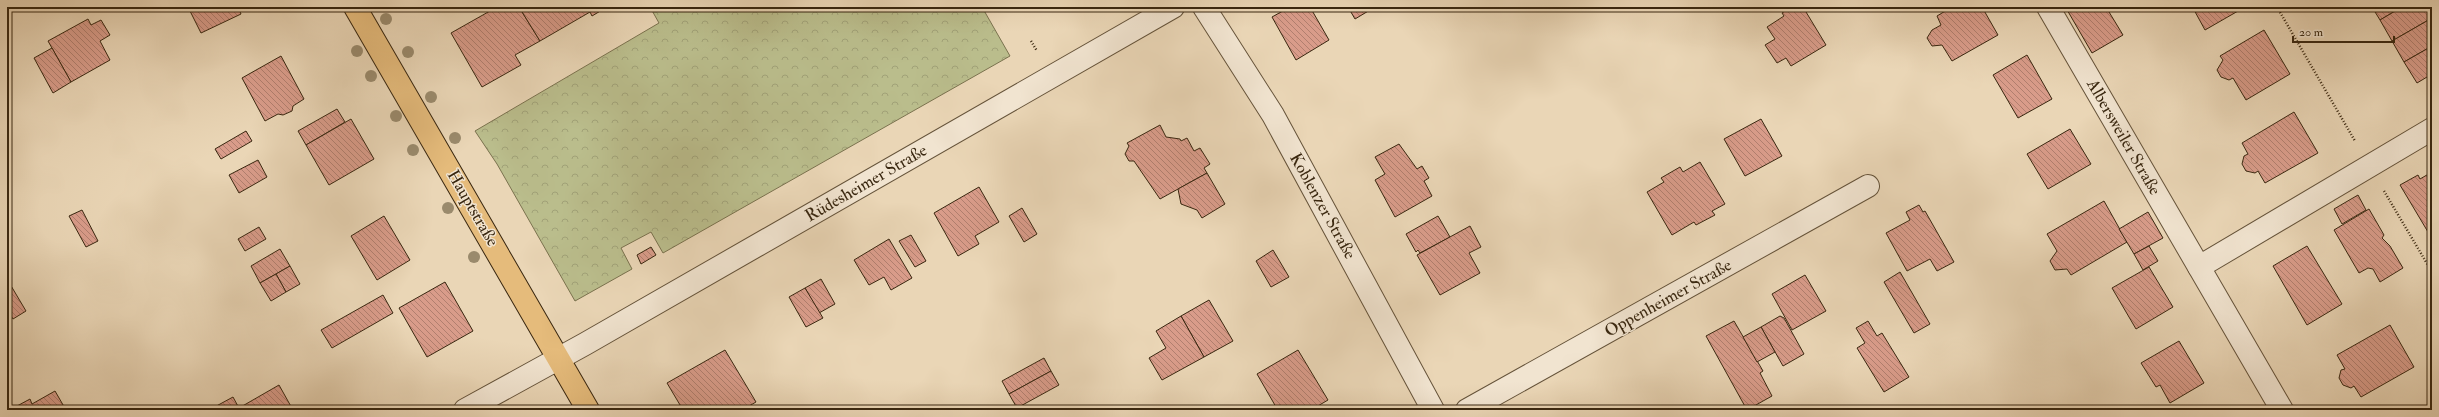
<svg xmlns="http://www.w3.org/2000/svg" width="2439" height="417" viewBox="0 0 2439 417" font-family="'IM FELL Double Pica',serif">
  <style>
    .forest { fill: url(#forest-crowns); stroke: #7a724e }
    .building { fill: url(#building-back-hatch); stroke: #392710 }
    .lines { fill: none; stroke-linecap: round; stroke-linejoin: round }
    .minor-casing { stroke: #65533a; stroke-width: 24 }
    .major-casing { stroke: #392710; stroke-width: 24 }
    .path { stroke: #392710; stroke-width: 2.5; stroke-dasharray: 1 2; stroke-linecap: butt }
    .minor { stroke: #f1e4d0; stroke-width: 22 }
    .major { stroke: #e5bb7b; stroke-width: 22 }
    .tree { fill: #9a8a6c }
    .labels { text-anchor: middle; dominant-baseline: central; stroke-width: 3; stroke-linejoin: round; paint-order: stroke }
    .street-label { font-size: 17px; fill: #392710; stroke: #f1e4d0 }
  </style>
  <defs>
    <pattern id="forest-crowns" width="20" height="18" patternUnits="userSpaceOnUse"><rect width="20" height="18" fill="#babd8c"/><path d="M2 6a3 3 0 1 1 6 0M12 15a3 3 0 1 1 6 0" fill="none" stroke="#a1a278"/></pattern>
    <pattern id="building-back-hatch" width="6" height="6" patternUnits="userSpaceOnUse"><rect width="6" height="6" fill="#d99c8a"/><path d="M-1 5l2 2M0 0l6 6M5-1l2 2" fill="none" stroke="#b17f6f"/></pattern>
  </defs>
  <rect width="100%" height="100%" fill="#ead6b6"/>
  <filter id="stains"><feTurbulence type="fractalNoise" baseFrequency=".005" numOctaves="4"/><feColorMatrix values="0 0 0 0 .2 0 0 0 0 .09 0 0 0 0 .02 0 0 0 .5 -.17"/></filter>
  <radialGradient id="worn" r=".72"><stop offset=".6" stop-color="#630" stop-opacity="0"/><stop offset="1" stop-color="#630" stop-opacity=".3"/></radialGradient>
  <!-- forest -->
  <path class="forest" d="M650,7H982L1010,56L663,253L651,232L621,248L632,269L575,301L497,164L475,131L659,23Z"/>
  <!-- building -->
  <g class="building">
    <path d="M188,7H238L241,14L201,33Z"/>
    <path d="M497,7H519L540,41L515,55L521,65L482,87L451,33Z"/>
    <path d="M519,7H607L592,16L590,12L540,41Z"/>
    <path d="M1290,7H1310L1329,40L1296,60L1272,17Z"/>
    <path d="M1348,7H1375L1355,19Z"/>
    <path d="M1791,7H1803L1826,45L1791,66L1786,58L1777,63L1765,45L1775,39L1767,27L1784,16L1782,13Z"/>
    <path d="M1952,7H1982L1998,35L1952,61L1942,45L1932,46L1927,38L1932,30L1941,25L1937,16Z"/>
    <path d="M2068,7H2106L2123,35L2092,53L2066,8Z"/>
    <path d="M2245,7L2205,30L2193,8L2189,10L2180,7Z"/>
    <path d="M2372,7H2402L2380,20Z"/>
    <path d="M2402,7H2432V18L2392,41L2380,20Z"/>
    <path d="M2432,18V46L2404,62L2392,41Z"/>
    <path d="M88,19L91,25L101,20L110,35L100,41L110,60L71,82L48,41Z"/>
    <path d="M2264,30L2290,74L2246,100L2233,78L2229,80L2221,77L2217,70L2223,60L2220,56Z"/>
    <path d="M2432,46V74L2417,83L2404,62Z"/>
    <path d="M52,48L71,82L53,93L34,58Z"/>
    <path d="M2027,55L2052,99L2018,118L1993,75Z"/>
    <path d="M281,56L304,99L293,106L292,111L283,115L278,114L265,121L242,78Z"/>
    <path d="M337,109L345,122L306,145L298,131Z"/>
    <path d="M2294,112L2318,153L2265,183L2258,171L2255,173L2246,171L2242,164L2244,156L2248,154L2242,143Z"/>
    <path d="M351,119L374,159L329,185L306,145Z"/>
    <path d="M1761,119L1782,156L1745,176L1724,139Z"/>
    <path d="M1160,125L1166,137L1180,139L1181,141L1187,138L1194,151L1200,148L1210,164L1204,168L1207,173L1160,199L1134,161H1129L1125,154L1129,146L1127,143Z"/>
    <path d="M2070,129L2091,164L2048,189L2027,154Z"/>
    <path d="M246,131L252,141L221,159L215,149Z"/>
    <path d="M1399,144L1417,169L1422,166L1429,178L1424,181L1432,196L1395,217L1375,180L1385,174L1375,157Z"/>
    <path d="M258,160L267,177L239,193L229,175Z"/>
    <path d="M1700,162L1725,204L1712,211L1715,215L1696,225L1694,222L1672,235L1647,192L1664,182L1661,178L1680,167L1683,172Z"/>
    <path d="M2432,172V230L2428,232L2400,185L2418,175L2420,179Z"/>
    <path d="M1207,173L1225,204L1202,218L1197,210L1181,204L1178,189Z"/>
    <path d="M979,187L999,222L975,236L979,244L958,256L934,213Z"/>
    <path d="M2358,195L2366,210L2342,224L2334,209Z"/>
    <path d="M2104,201L2127,242L2071,275L2067,269L2055,270L2050,261L2057,251L2047,234Z"/>
    <path d="M1919,205L1923,212L1925,211L1954,262L1937,271L1930,259L1907,271L1886,233L1910,220L1906,212Z"/>
    <path d="M1022,208L1037,234L1024,242L1009,216Z"/>
    <path d="M2369,209L2384,235L2382,238L2390,246L2403,268L2380,282L2373,269L2368,268L2359,273L2334,230Z"/>
    <path d="M82,210L98,241L86,247L69,216Z"/>
    <path d="M2148,212L2163,238L2134,254L2119,229Z"/>
    <path d="M384,216L410,260L377,280L351,236Z"/>
    <path d="M1438,216L1450,237L1420,253L1418,250L1416,252L1406,234Z"/>
    <path d="M1470,226L1481,247L1469,253L1480,273L1440,295L1417,255Z"/>
    <path d="M259,227L266,239L245,251L238,239Z"/>
    <path d="M911,235L926,261L915,267L899,241Z"/>
    <path d="M889,239L912,278L891,290L884,277L869,285L854,260Z"/>
    <path d="M2149,246L2158,261L2143,270L2134,254Z"/>
    <path d="M2307,246L2342,304L2307,325L2273,266Z"/>
    <path d="M651,247L656,255L641,264L637,255Z"/>
    <path d="M280,249L290,266L260,283L251,266Z"/>
    <path d="M1273,250L1289,277L1271,287L1256,261Z"/>
    <path d="M290,266L300,284L286,292L276,274Z"/>
    <path d="M2149,267L2173,307L2136,329L2112,288Z"/>
    <path d="M1900,272L1930,324L1914,333L1884,282Z"/>
    <path d="M276,274L286,292L271,301L260,283Z"/>
    <path d="M1805,275L1826,311L1792,330L1772,294Z"/>
    <path d="M7,279L26,311L13,319L7,309Z"/>
    <path d="M821,279L835,304L819,313L805,288Z"/>
    <path d="M445,282L473,331L427,357L399,308Z"/>
    <path d="M805,288L823,318L806,327L789,297Z"/>
    <path d="M383,295L393,313L332,348L321,330Z"/>
    <path d="M1209,300L1233,341L1204,357L1181,316Z"/>
    <path d="M1181,316L1204,357L1162,380L1149,358L1166,348L1156,331Z"/>
    <path d="M1780,316L1784,318L1804,354L1783,366L1761,327Z"/>
    <path d="M1734,321L1763,371L1760,373L1772,396L1747,410L1706,336Z"/>
    <path d="M1868,321L1877,336L1882,333L1909,377L1884,392L1857,348L1865,343L1856,328Z"/>
    <path d="M2390,325L2414,367L2361,397L2354,386L2351,388L2343,385L2339,378L2341,370L2345,369L2337,355Z"/>
    <path d="M1761,327L1775,352L1757,362L1743,337Z"/>
    <path d="M2179,341L2204,383L2170,403L2160,385L2156,387L2141,363Z"/>
    <path d="M725,350L756,402L742,410H683L667,383Z"/>
    <path d="M1298,350L1328,400L1311,410H1283L1280,405L1276,407L1257,374Z"/>
    <path d="M1044,358L1051,371L1009,394L1002,381Z"/>
    <path d="M1051,371L1059,385L1017,408L1009,394Z"/>
    <path d="M279,385L293,410H235L239,408Z"/>
    <path d="M55,391L66,410H19L17,406L30,399L32,404Z"/>
    <path d="M233,397L239,408L235,410H209Z"/>
  </g>
  <g class="lines">
    <defs>
      <g id="minor">
        <path d="M1204,7L1273,115L1433,410"/>
        <path d="M2048,7L2282,410"/>
        <path d="M2199,267L2432,129"/>
        <path d="M465,410L585,344L1173,7"/>
        <path d="M1467,410L1868,186"/>
      </g>
      <path id="major" d="M355,7L588,410"/>
    </defs>
    <!-- minor casing -->
    <use href="#minor" class="minor-casing"/>
    <!-- major casing -->
    <use href="#major" class="major-casing"/>
    <!-- path -->
    <g class="path">
      <path d="M2277,7L2355,141"/>
      <path d="M1031,41L1037,51"/>
      <path d="M2384,191L2432,272"/>
    </g>
    <!-- minor -->
    <use href="#minor" class="minor"/>
    <!-- major -->
    <use href="#major" class="major"/>
  </g>
  <!-- trees -->
  <g class="tree">
    <circle cx="386" cy="19" r="6"/>
    <circle cx="357" cy="51" r="6"/>
    <circle cx="408" cy="52" r="6"/>
    <circle cx="371" cy="76" r="6"/>
    <circle cx="431" cy="97" r="6"/>
    <circle cx="396" cy="116" r="6"/>
    <circle cx="455" cy="138" r="6"/>
    <circle cx="413" cy="150" r="6"/>
    <circle cx="448" cy="208" r="6"/>
    <circle cx="474" cy="257" r="6"/>
  </g>
  <g class="labels">
    <!-- street labels -->
    <g class="street-label">
      <text transform="translate(2124 137) rotate(60)">Albersweiler Straße</text>
      <text transform="translate(866 183) rotate(-30)">Rüdesheimer Straße</text>
      <text transform="translate(1323 206) rotate(61)">Koblenzer Straße</text>
      <text transform="translate(473 208) rotate(60)">Hauptstraße</text>
      <text transform="translate(1668 298) rotate(-29)">Oppenheimer Straße</text>
    </g>
  </g>
  <!-- margin -->
  <rect width="2439" height="417" fill="none" stroke="#ead6b6" stroke-width="24"/>
  <rect x="8" y="8" width="2423" height="401" fill="none" stroke="#392710" stroke-width="2"/>
  <rect x="12" y="12" width="2415" height="393" fill="none" stroke="#392710"/>
  <!-- scale -->
  <path d="M2293 36v6h101v-6" fill="none" stroke="#392710" stroke-width="2"/>
  <text x="2299" y="36" font-size="12" fill="#392710" stroke="#f1e4d0" stroke-width="3" paint-order="stroke">20 m</text>
  <rect width="100%" height="100%" filter="url(#stains)"/>
  <rect width="100%" height="100%" fill="url(#worn)"/>
</svg>
